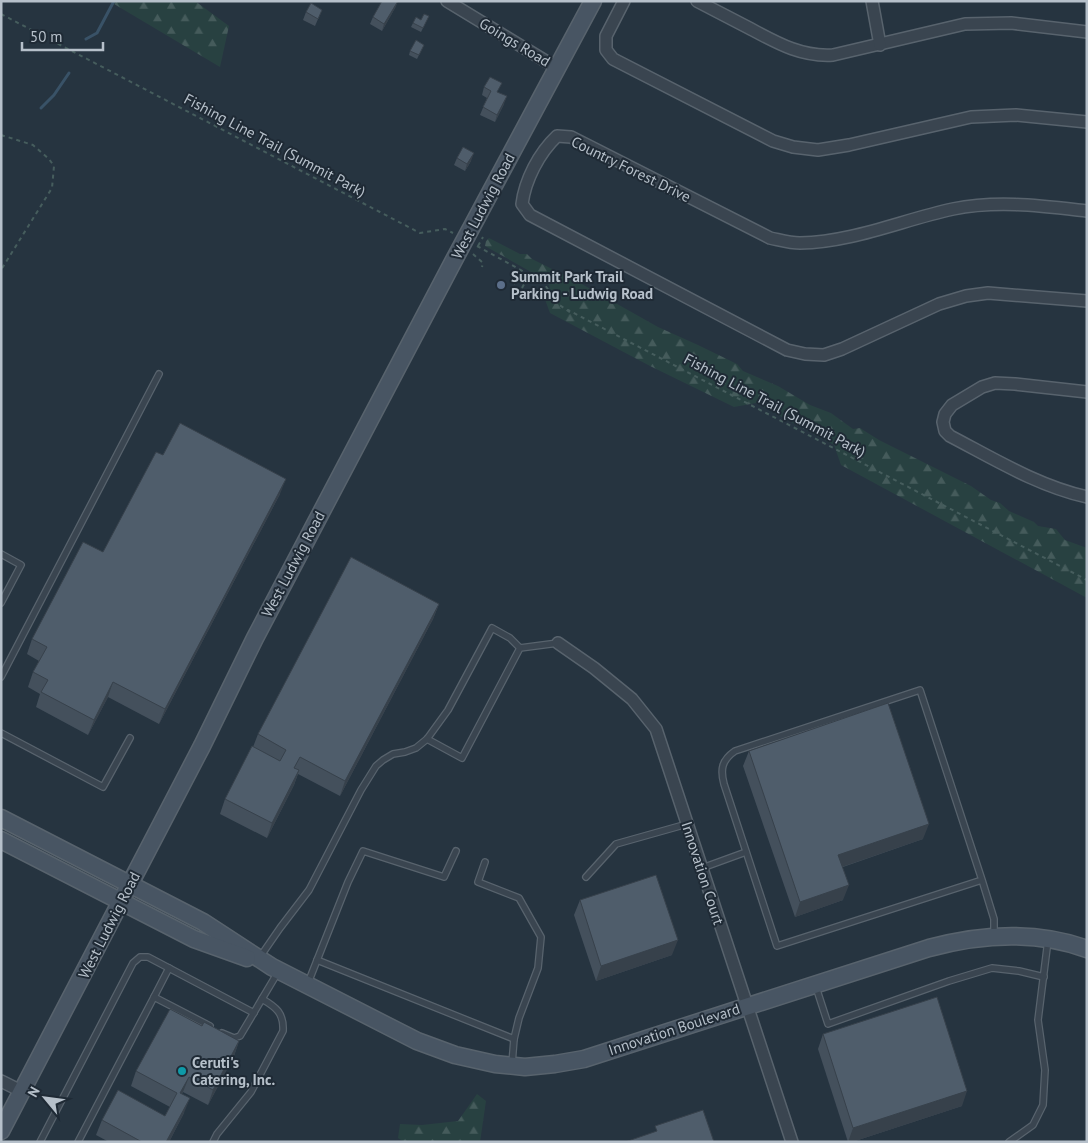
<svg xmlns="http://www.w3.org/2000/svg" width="1088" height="1143" viewBox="0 0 1088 1143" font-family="'PT Sans',sans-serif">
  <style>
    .forest { fill: url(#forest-firs) }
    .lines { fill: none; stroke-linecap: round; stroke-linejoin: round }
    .stream { stroke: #395267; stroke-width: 3 }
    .lane-casing { stroke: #58636d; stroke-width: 8 }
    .street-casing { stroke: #58636d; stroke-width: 14 }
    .secondary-casing { stroke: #58636d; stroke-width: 19 }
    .path { stroke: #465d5d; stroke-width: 2; stroke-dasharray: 4 4; stroke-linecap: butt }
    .lane { stroke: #3a4550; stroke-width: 5.5 }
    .street { stroke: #3a4550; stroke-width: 11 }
    .secondary { stroke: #485563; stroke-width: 16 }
    .wall { fill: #44505c }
    .shaded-wall { fill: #37414b }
    .building { fill: #4f5d6b; stroke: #37414b }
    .service-dot { fill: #5c6f8a; stroke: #1f2a35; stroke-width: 2 }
    .culture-dot { fill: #0f9aa8; stroke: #1f2a35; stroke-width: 2 }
    .labels { text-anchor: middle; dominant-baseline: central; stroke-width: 4; stroke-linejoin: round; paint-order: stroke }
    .street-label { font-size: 15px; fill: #b6c0ca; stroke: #1f2a35 }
    .poi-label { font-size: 15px; font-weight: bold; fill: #b6c0ca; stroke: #1f2a35; text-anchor: start }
  </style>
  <defs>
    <pattern id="forest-firs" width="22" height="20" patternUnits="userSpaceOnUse" patternTransform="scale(1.25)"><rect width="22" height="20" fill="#284141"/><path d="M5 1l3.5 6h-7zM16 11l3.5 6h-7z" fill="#455b5b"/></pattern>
  </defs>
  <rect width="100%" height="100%" fill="#263440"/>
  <!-- forest -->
  <g class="forest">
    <path d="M109,1H195L229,26L220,67Z"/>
    <path d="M489,238L520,254H527L532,259L580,283L658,327L698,345L737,364L743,371L778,386L810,405L831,413L853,429L860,428L879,440L971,486L991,500L1000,503L1009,511L1034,522L1038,526L1056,529L1065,540L1087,548V598L841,465L834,445L756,403L734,407L650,366L550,313L543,294L550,288L547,281L485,246L486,241Z"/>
    <path d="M477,1094L486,1101L480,1142H404L398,1138L400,1124L422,1125L458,1121Z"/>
  </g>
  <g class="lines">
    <!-- stream -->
    <g class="stream">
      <path d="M86,39L97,33L114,1"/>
      <path d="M41,108L54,95L69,73"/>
    </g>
    <defs>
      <g id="lane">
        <path d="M1,554L21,565L1,603"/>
        <path d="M1,677L159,374"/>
        <path d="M1,733L103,787L130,738"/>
        <path d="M427,739L462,758L520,648L558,643"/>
        <path d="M485,862L478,882L519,898L541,937L538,968L519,1018L514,1039"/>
        <path d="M702,868L746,852"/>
        <path d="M586,877L616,844L687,824"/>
        <path d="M982,880L777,946L724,784C720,769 722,760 735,751L920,690L982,880L994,919V934"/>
        <path d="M260,957L280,928L309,890L361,790L376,766L383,760L393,754L405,752L416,748L427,739L448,710L492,628L510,638L520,648"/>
        <path d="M317,960L514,1039L512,1064"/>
        <path d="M308,983L348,882L363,851L444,877L456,851"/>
        <path d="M816,987L828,1024L949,981L992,968L1019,971L1044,977"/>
        <path d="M154,997L169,968"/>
        <path d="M222,1033L234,1038L240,1036L278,972"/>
        <path d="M40,1142L133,963L140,957H148L254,1013"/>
        <path d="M78,1142L154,997L210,1026"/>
        <path d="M213,1142L217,1134L251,1092L283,1031C284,1013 276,1007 262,999"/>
        <path d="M1009,1142L1033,1125L1043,1105L1045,1070L1038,1020L1048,940"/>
      </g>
      <g id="street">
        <path d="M447,1L557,68"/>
        <path d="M624,1L606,36V50L613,59L773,141L793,147L818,150L849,145L971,117L1016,115L1087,122"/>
        <path d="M697,1C714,10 732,19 749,28C777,43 801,57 833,55L965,24L1011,23L1087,32"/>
        <path d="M872,1L880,45"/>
        <path d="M1087,211C1042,206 998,200 953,209C902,220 853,242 800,243C790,243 780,240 770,238L571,137L557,136C539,153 525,180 522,204L530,215L787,350L805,354L824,355L842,349L939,304L966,296L988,293L1087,301"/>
        <path d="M1087,392L1015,384L995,383L982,387L952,405L945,414L943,422L945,431L950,436C994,459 1038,486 1087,497"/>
        <path d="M558,643L594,668L632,699L656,729L792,1142"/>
        <path d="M1,1081L23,1092"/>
      </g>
      <g id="secondary">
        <path d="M1,818L203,922L272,967L417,1041L455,1055L495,1064L525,1067L555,1064L584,1059L929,948C981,934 1035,930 1087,949"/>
        <path d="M1,840L194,939L247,958"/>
        <path d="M1,1131L202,746L255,638L454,260L593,1"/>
      </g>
    </defs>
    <!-- lane casing -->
    <use href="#lane" class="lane-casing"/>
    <!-- street casing -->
    <use href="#street" class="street-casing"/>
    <!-- secondary casing -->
    <use href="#secondary" class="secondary-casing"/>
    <!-- path -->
    <g class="path">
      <path d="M1,14L420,233L445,229L453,233"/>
      <path d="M1,135L33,145L49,159L54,166L52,188L1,270"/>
      <path d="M477,246L539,280L545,285L558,304L571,313L568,310L1087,580"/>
      <path d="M478,246L483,237"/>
      <path d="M473,254L483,263L482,267"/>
      <path d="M514,284L518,276"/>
      <path d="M522,288L529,275"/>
    </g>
    <!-- lane -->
    <use href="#lane" class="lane"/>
    <!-- street -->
    <use href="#street" class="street"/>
    <!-- secondary -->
    <use href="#secondary" class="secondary"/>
  </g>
  <!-- wall -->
  <g class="wall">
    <path d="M398,1L395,8L382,31L370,24L373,17Z"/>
    <path d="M322,10L315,26L303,20L306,12Z"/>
    <path d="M429,16L421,32L411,27L413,23Z"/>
    <path d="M424,45L417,59L409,55L410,51Z"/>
    <path d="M484,87L498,92L504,104L495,122L480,115L487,98L482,95Z"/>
    <path d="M457,158L471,161L465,171L454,165Z"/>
    <path d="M163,455L280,494L159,724L108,697L88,735L36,707L40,694L28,687L33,672L39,661L27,654L32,639L103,552Z"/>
    <path d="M439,604L433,619L340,796L298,774L294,785L267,838L220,814L225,799L253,747L258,734Z"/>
    <path d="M749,751L923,839L843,867V900L795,917L743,766Z"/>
    <path d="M580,900L672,955L596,981L574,915Z"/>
    <path d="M202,1026L239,1041L234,1056L208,1105L183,1092L182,1094L184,1113L169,1142H109L96,1135L102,1120L165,1116L170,1107L131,1086L136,1071Z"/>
    <path d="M823,1034L962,1106L852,1142H848L818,1049Z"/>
  </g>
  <!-- shaded-wall -->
  <g class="shaded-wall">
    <path d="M398,1L395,8L382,31L384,24Z"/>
    <path d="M507,96L504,104L495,122L497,115Z"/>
    <path d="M474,153L471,161L465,171L467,164Z"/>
    <path d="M286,479L280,494L159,724L165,709Z"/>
    <path d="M439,604L433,619L340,796L345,781Z"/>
    <path d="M113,682L108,697L88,735L94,720Z"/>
    <path d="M299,770L294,785L267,838L272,823Z"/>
    <path d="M929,824L923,839L833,870L838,855Z"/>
    <path d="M849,885L843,900L795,917L800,902Z"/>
    <path d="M678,940L672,955L596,981L601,966Z"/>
    <path d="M239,1041L234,1056L208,1105L213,1090Z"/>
    <path d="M189,1077L183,1092L175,1108L180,1093Z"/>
    <path d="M967,1091L962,1106L852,1142H848L853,1128Z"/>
    <path d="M190,1098L184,1113L169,1142H166Z"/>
  </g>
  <!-- building -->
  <g class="building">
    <path d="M382,1H398L384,24L373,17Z"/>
    <path d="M311,3L322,10L318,19L306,12Z"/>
    <path d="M424,14L429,16L423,28L413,23L416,17L421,20Z"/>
    <path d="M416,40L424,45L419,55L410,51Z"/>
    <path d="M490,77L502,83L497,92L507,96L497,115L483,107L491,91L484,87Z"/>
    <path d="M463,147L474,153L467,164L457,158Z"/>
    <path d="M180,423L286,479L165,709L113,682L94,720L41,692L48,680L33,672L47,647L32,639L83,542L103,552L156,452L163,455Z"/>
    <path d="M351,557L439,604L345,781L300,757L294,768L299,770L272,823L225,799L252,746L280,761L286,750L258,734Z"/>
    <path d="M888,703L929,824L838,855L849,885L800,902L749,751Z"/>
    <path d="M656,875L678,940L601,966L580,900Z"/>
    <path d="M937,997L967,1091L853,1128L823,1034Z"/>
    <path d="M170,1009L202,1026L204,1022L239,1041L213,1090L189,1077L180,1093L190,1098L166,1142H142L102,1120L118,1090L165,1116L177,1093L136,1071Z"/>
    <path d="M703,1110L714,1142H625L657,1131L655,1126Z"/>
  </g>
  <!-- markers -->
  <circle class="service-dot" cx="501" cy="285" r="5"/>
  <circle class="culture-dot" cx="182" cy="1071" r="5"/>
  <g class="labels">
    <!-- street labels -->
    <g class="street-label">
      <text transform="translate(515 42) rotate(31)">Goings Road</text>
      <text transform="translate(275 145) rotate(28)">Fishing Line Trail (Summit Park)</text>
      <text transform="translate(631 169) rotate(26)">Country Forest Drive</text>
      <text transform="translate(483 206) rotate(-62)">West Ludwig Road</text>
      <text transform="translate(775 405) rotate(28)">Fishing Line Trail (Summit Park)</text>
      <text transform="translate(293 564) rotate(-62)">West Ludwig Road</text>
      <text transform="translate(703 873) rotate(72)">Innovation Court</text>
      <text transform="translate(109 925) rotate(-63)">West Ludwig Road</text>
      <text transform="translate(674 1029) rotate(-18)">Innovation Boulevard</text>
    </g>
    <!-- poi labels -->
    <g class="poi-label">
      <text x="511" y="276">Summit Park Trail<tspan x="511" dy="17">Parking - Ludwig Road</tspan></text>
      <text x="192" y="1062">Ceruti's<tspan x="192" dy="17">Catering, Inc.</tspan></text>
    </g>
  </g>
  <!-- border -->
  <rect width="1088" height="1143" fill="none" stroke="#b6c0ca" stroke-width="5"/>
  <!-- north arrow -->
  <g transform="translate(45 1098) rotate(299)" stroke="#1f2a35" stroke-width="4" paint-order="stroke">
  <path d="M0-4L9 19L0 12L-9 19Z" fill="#b6c0ca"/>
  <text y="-8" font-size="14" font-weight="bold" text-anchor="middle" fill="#b6c0ca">N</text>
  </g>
  <!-- scale -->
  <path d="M22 42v8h81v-8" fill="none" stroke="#b6c0ca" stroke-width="2.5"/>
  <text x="30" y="42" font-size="15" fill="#b6c0ca" stroke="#1f2a35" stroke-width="4" paint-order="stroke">50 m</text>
</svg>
